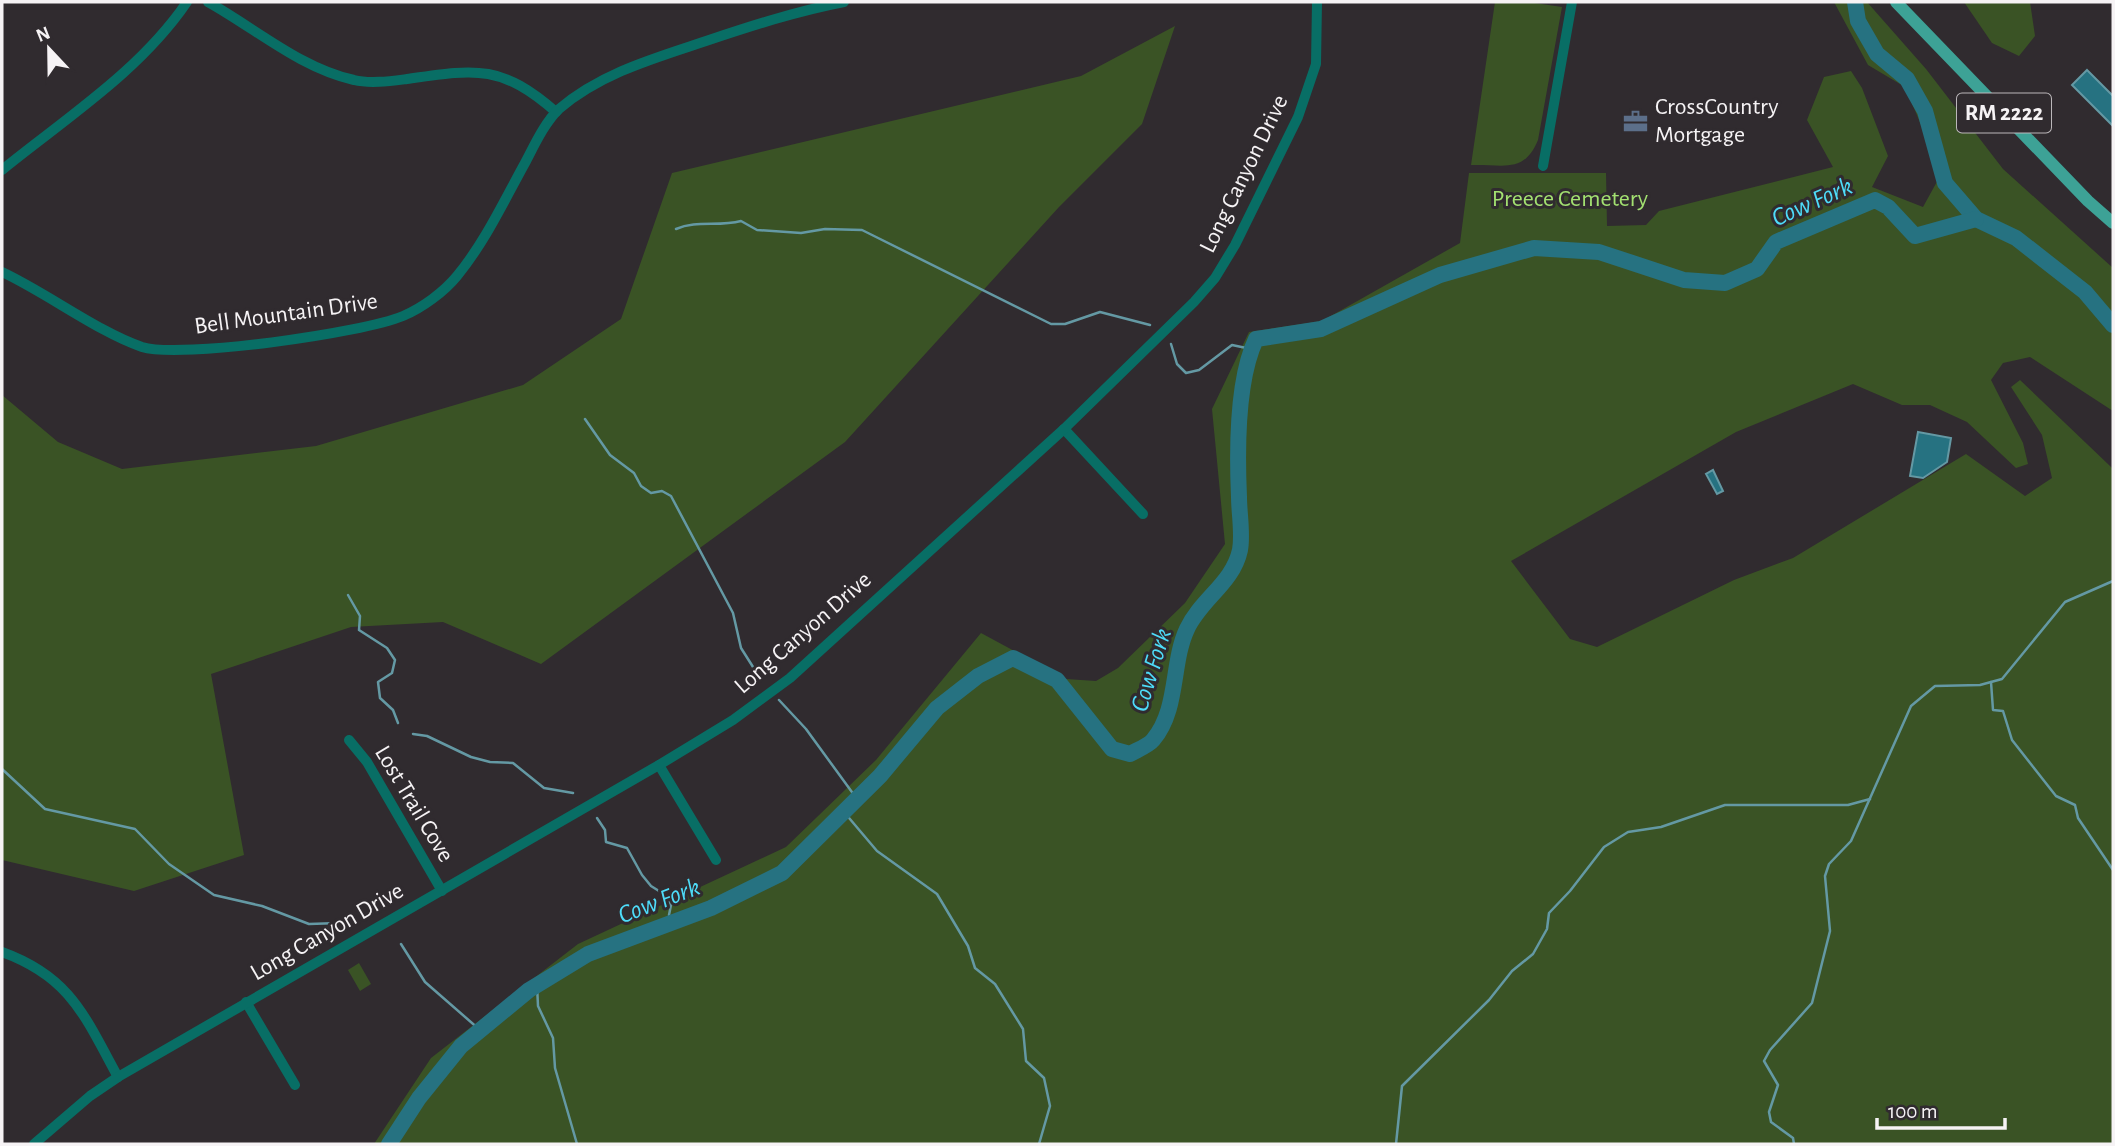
<svg xmlns="http://www.w3.org/2000/svg" width="2115" height="1146" viewBox="0 0 2115 1146" font-family="'Alegreya Sans',sans-serif">
  <style>
    .green { fill: #3a5325 }
    .water { fill: #267281; stroke: #6499a4; stroke-width: 2 }
    .lines { fill: none; stroke-linecap: round; stroke-linejoin: round }
    .stream { stroke: #6499a4; stroke-width: 2.5 }
    .river { stroke: #267281; stroke-width: 16 }
    .minor { stroke: #086e65; stroke-width: 10 }
    .major { stroke: #3da296; stroke-width: 12 }
    .labels { text-anchor: middle; dominant-baseline: central; stroke-width: 6; stroke-linejoin: round; paint-order: stroke }
    .shield { fill: #302b2f; stroke: #bbb7ba; stroke-width: 2 }
    .shield-label { font-size: 23px; font-weight: bold; fill: #f6f3f5 }
    .poi-label { font-size: 24px; fill: #f6f3f5; stroke: #302b2f; text-anchor: start }
    .street-label { font-size: 24px; fill: #f6f3f5; stroke: #302b2f }
    .park-label { font-size: 24px; fill: #a3e171; stroke: #302b2f }
    .water-label { font-size: 26px; font-style: italic; fill: #4edcf9; stroke: #302b2f }
  </style>
  <rect width="100%" height="100%" fill="#302b2f"/>
  <!-- green -->
  <g class="green">
    <path d="M1495,2H1528L1562,7L1538,140C1524,174 1504,164 1471,165Z"/>
    <path d="M1834,2H1867L1926,69L2003,169L2113,268V411L2030,357L2003,363L1991,380L2023,443L2028,464L2016,468L1967,422L1930,405H1902L1853,384L1736,432L1511,561L1570,639L1597,647L1734,580L1793,558L1966,454L2025,496L2052,478L2042,435L2011,387L2020,380L2109,465L2113,469V1144H374L431,1058L578,944L786,847L876,760L981,633L1066,679L1096,681L1118,668L1185,603L1225,544L1212,409L1249,332L1322,321L1460,243L1469,173H1606L1607,226L1646,225L1659,211L1833,167L1807,120L1824,77L1851,71L1862,88L1888,156L1872,187L1923,207L1939,178L1936,160L1905,87L1868,65Z"/>
    <path d="M1964,2H2030L2035,36L2019,56L1992,43Z"/>
    <path d="M1175,26L1142,124L1059,207L845,442L541,664L443,622L351,627L211,674L244,855L134,891L2,860V395L58,442L122,469L316,446L523,385L621,319L672,173L1081,76Z"/>
    <path d="M359,963L371,984L360,991L348,970Z"/>
  </g>
  <!-- water -->
  <g class="water">
    <path d="M2087,70L2113,96V126L2072,85Z"/>
    <path d="M1918,432L1951,438L1947,462L1923,478L1910,476Z"/>
    <path d="M1713,470L1723,491L1717,494L1706,474Z"/>
  </g>
  <g class="lines">
    <!-- stream -->
    <g class="stream">
      <path d="M676,229C697,220 718,227 741,221L757,230L801,233L825,229L862,230L1051,324H1065L1100,312L1150,325"/>
      <path d="M1171,344L1177,364L1186,373L1199,370L1232,345L1251,349"/>
      <path d="M585,419L610,455L634,473L641,486L651,493L662,491L671,496L733,613L741,648L760,678"/>
      <path d="M348,595L360,616L359,630L387,648L395,660L392,673L378,682L380,698L393,710L398,723"/>
      <path d="M1991,682L1993,710L2003,711L2012,740L2056,796L2075,805L2078,818L2113,870"/>
      <path d="M779,700L806,729L857,799"/>
      <path d="M413,734L427,736L471,757L490,762L513,763L544,788L573,793"/>
      <path d="M2,769L45,809L135,829L169,864L214,895L262,906L309,924L339,923"/>
      <path d="M844,812L877,851L937,894L968,946L975,968L995,984L1023,1029L1026,1061L1044,1078L1050,1106L1039,1144"/>
      <path d="M597,818L605,830L606,842L627,848L642,875L651,886L667,896L671,905L669,915L672,923"/>
      <path d="M401,944L425,982L480,1030"/>
      <path d="M537,985L538,1006L553,1038L555,1068L577,1144"/>
      <path d="M1396,1144L1402,1086L1489,1000L1512,971L1533,954L1547,929L1549,913L1570,891L1604,847L1628,832L1661,827L1725,805H1848L1870,799"/>
      <path d="M1794,1144L1793,1138L1771,1122L1769,1112L1778,1085L1764,1061L1770,1050L1812,1003L1830,931L1825,876L1829,864L1851,841L1911,706L1935,686L1980,685L2002,679L2065,602L2113,581"/>
    </g>
    <!-- river -->
    <g class="river">
      <path d="M1855,2L1858,21L1877,54L1907,79L1925,111L1945,183L1976,219L2016,238L2085,292L2113,325"/>
      <path d="M389,1144L419,1098L461,1046L529,990L588,954L711,908L782,873L880,776L937,708L978,676L1013,658L1057,680L1112,749L1130,754C1137,750 1148,746 1153,740C1179,709 1171,663 1187,629C1201,599 1233,583 1240,550C1243,534 1239,513 1239,497C1237,452 1237,379 1256,339L1321,329L1440,275L1534,248L1599,252L1684,280L1725,283L1757,269L1776,242L1875,200L1888,207L1915,236L1976,219"/>
    </g>
    <!-- minor -->
    <g class="minor">
      <path d="M208,2C255,28 300,68 354,80C370,84 391,81 407,79C476,69 501,64 556,112"/>
      <path d="M1543,166L1572,2"/>
      <path d="M2,170C66,118 140,71 187,2"/>
      <path d="M2,272C47,293 98,332 142,347C180,359 363,333 403,316C422,308 444,292 457,276C485,242 504,201 525,163C534,146 545,122 559,109C601,73 655,58 706,41C751,26 797,11 844,2"/>
      <path d="M1064,429L1143,514"/>
      <path d="M349,740L367,762L442,891"/>
      <path d="M659,765L716,860"/>
      <path d="M2,952C71,977 85,1017 118,1077"/>
      <path d="M246,1002L295,1085"/>
      <path d="M34,1144L90,1096L118,1077L659,765L733,720L790,678L1064,429L1194,302L1215,278L1235,245L1298,117L1316,64L1317,2"/>
    </g>
    <!-- major -->
    <path class="major" d="M1896,2L2088,201L2113,223"/>
  </g>
  <!-- icons -->
  <defs>
    <symbol id="office-bare" viewBox="-9 -9 18 18"><path d="M-6-3h4V-5.5h4V-3h4V5H-6ZM-1-4.5V-3h2v-1.5ZM-6 0V1H6V0Z" fill="#5c6f8a" stroke="#302b2f" stroke-width="2.5" paint-order="stroke"/></symbol>
  </defs>
  <g fill-rule="evenodd">
    <use href="#office-bare" x="1618" y="104" width="35" height="35"/>
  </g>
  <g class="labels">
    <!-- shield labels -->
    <rect class="shield" x="1957" y="93.5" width="94" height="39" rx="5"/>
    <g class="shield-label">
      <text x="2004" y="113">RM 2222</text>
    </g>
    <!-- poi labels -->
    <g class="poi-label">
      <text x="1655" y="107">CrossCountry<tspan x="1655" dy="28">Mortgage</tspan></text>
    </g>
    <!-- street labels -->
    <g class="street-label">
      <text transform="translate(1244 174) rotate(-64)">Long Canyon Drive</text>
      <text transform="translate(286 314) rotate(-8)">Bell Mountain Drive</text>
      <text transform="translate(803 633) rotate(-41)">Long Canyon Drive</text>
      <text transform="translate(414 804) rotate(59)">Lost Trail Cove</text>
      <text transform="translate(327 932) rotate(-30)">Long Canyon Drive</text>
    </g>
    <!-- park labels -->
    <g class="park-label">
      <text x="1570" y="199">Preece Cemetery</text>
    </g>
    <!-- water labels -->
    <g class="water-label">
      <text transform="translate(1812 202) rotate(-24)">Cow Fork</text>
      <text transform="translate(1151 670) rotate(-73)">Cow Fork</text>
      <text transform="translate(659 901) rotate(-21)">Cow Fork</text>
    </g>
  </g>
  <!-- border -->
  <rect width="2115" height="1146" fill="none" stroke="#f6f3f5" stroke-width="7"/>
  <!-- north arrow -->
  <g transform="translate(49 49) rotate(338)" stroke="#302b2f" stroke-width="5" paint-order="stroke">
  <path d="M0-5L12 26L0 18L-12 26Z" fill="#f6f3f5"/>
  <text y="-10" font-size="19" font-weight="bold" text-anchor="middle" fill="#f6f3f5">N</text>
  </g>
  <!-- scale -->
  <path d="M1877 1118v10h128v-10" fill="none" stroke="#f6f3f5" stroke-width="3.5"/>
  <text x="1888" y="1118" font-size="21" fill="#f6f3f5" stroke="#302b2f" stroke-width="5" paint-order="stroke">100 m</text>
</svg>
